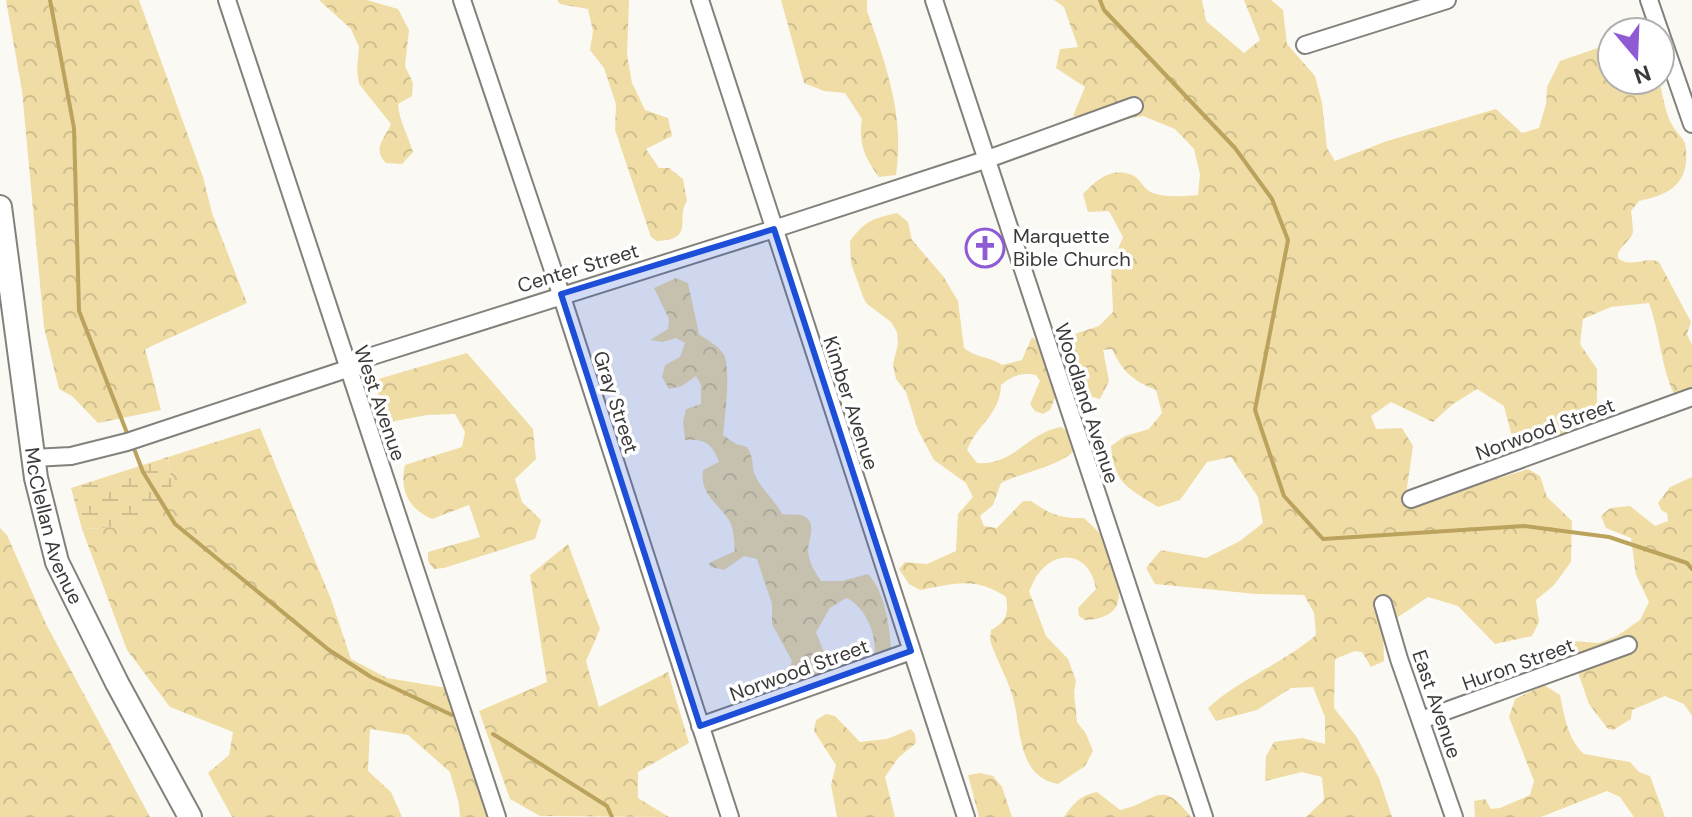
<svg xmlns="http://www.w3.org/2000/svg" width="1692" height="817" viewBox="0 0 1692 817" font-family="'DM Sans',sans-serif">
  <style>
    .forest { fill: url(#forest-crowns) }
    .wetland { fill: url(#wetland-marsh) }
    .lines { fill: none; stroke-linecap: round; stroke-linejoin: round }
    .stream { stroke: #bba35e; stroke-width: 4 }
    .minor-casing { stroke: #83817b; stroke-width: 20 }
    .secondary-casing { stroke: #83817b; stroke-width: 26 }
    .minor { stroke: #fff; stroke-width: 16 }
    .secondary { stroke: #fff; stroke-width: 22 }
    .marked { fill: #1d4ed8; fill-opacity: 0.2; stroke: #1d4ed8; stroke-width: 6; stroke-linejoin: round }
    .labels { text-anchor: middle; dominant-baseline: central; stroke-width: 7; stroke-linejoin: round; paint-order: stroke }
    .poi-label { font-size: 20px; fill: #3b3a38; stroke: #fff; text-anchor: start }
    .street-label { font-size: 20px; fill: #3b3a38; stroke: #fff }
  </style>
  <defs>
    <pattern id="forest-crowns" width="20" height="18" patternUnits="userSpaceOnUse" patternTransform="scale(2)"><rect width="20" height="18" fill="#f0dda5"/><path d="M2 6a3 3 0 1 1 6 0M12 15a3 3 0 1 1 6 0" fill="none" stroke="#cfbe8f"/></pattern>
    <pattern id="wetland-marsh" width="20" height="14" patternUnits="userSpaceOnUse" patternTransform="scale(2)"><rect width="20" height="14" fill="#f0dda5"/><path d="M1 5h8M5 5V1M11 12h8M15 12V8" fill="none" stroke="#cfbe8f"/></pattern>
  </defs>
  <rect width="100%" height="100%" fill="#fbf9f3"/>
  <!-- forest -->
  <g class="forest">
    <path d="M6,0H139L203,177L212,213L247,303L145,349L161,410L98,423L72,396L59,389L44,327L22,91Z"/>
    <path d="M319,0H367L398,9L409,30L405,66L413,83L412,96L398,104C399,121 408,135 413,152L402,164L386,163C372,148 384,140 391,124L359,84L357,70L359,47L351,29Z"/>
    <path d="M557,0H629L627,55L632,83L645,110L668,118L672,136L646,149L659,168H669L683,179L687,201C675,220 696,239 657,241L651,237L615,130L616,104L604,68L590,50L593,31L588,9L560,4Z"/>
    <path d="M781,0H867V11C886,64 905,117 896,175L879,177C865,158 858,143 862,119L845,93L824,91L804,83Z"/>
    <path d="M1054,0H1202L1206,21L1244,53L1260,40L1244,0H1271L1283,10L1287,44L1315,76L1322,103L1327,148L1335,161L1387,141L1496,109L1522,133L1539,128L1546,104L1547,87L1560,61L1612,43V80H1659C1663,95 1665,115 1674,128C1677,133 1682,137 1685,143C1692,183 1670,195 1639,201L1631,211C1635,243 1634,230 1618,253V258C1631,269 1645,256 1659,262L1691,322L1687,334L1692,345V394L1675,396C1661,368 1660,333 1649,303L1611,307L1583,319L1580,344L1597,369V409L1570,432L1514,444L1504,406L1477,389L1453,404L1433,422L1391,402L1371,416L1376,429L1402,428L1413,446L1405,501L1416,504L1528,469L1540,476L1547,497L1572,521L1571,562L1554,585L1536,600L1539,622L1532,636L1495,644L1458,606L1428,597L1383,627L1384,661L1371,667L1362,652L1355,651L1335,659L1334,708L1356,736L1379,778L1392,817H1306L1324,800L1322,777L1302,772L1265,781L1266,756L1274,742L1302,738L1325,744V717L1313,687L1291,688L1257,710L1216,721L1208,708C1240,678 1283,664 1316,635L1314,613L1304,595L1256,594L1155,584L1146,568L1161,550L1206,558L1240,541L1263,523L1258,497L1231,457L1207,462L1180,500L1158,507C1128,488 1114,484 1111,446L1125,436L1149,429L1162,413L1156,390C1133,381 1122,371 1112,349L1103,350L1109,381L1100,399L1085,395L1073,367L1075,334L1099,326L1113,312L1111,266L1123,237L1109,211L1088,212L1083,194C1096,180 1113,165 1134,176C1141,180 1144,190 1153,193C1167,198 1183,196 1198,195L1200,174L1194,149L1175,129L1143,116L1108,122L1073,116L1085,87L1056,68L1060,49L1078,47L1064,7Z"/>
    <path d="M897,213L908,222L912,240L943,276L958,301L964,348C976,358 989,356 1002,365L1022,360L1032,337L1043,346L1057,393L1050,410L1043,414L1035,411L1030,404L1040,381L1036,375C1022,372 1012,376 1001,385C1000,415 978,423 967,450L977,463C1014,466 1028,432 1061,427L1071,434L1075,449C1065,465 1020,473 1001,483L993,505L980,516L984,526L997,528L1023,501H1031C1049,514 1062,519 1084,518C1091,525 1101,533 1106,542C1110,549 1111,559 1114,567C1123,597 1123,618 1085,620L1079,616L1078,608L1096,589C1091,555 1059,546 1038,574C1034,579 1032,586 1029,591L1046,636L1068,659L1076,681L1074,692L1077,722L1086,734L1093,751L1085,766L1058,784C1020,777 1021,736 1015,706C1011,684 997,662 990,640L991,630C1006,622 1009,614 1006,597C974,576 955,584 920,590L909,584L899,569L905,562L927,564L956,551L958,514L973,497L966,483L934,460L918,430L906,392L896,379L893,364L898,344L897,332L891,322L867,304L863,297L851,263L850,241C866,220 872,219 897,213Z"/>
    <path d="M676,278L688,283L699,334C707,340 719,346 724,355C731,369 725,418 723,435L736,444L747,447C756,462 750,466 756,477C763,491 775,500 782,514C788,515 796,514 801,515C819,520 808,540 808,551C809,563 815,572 821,581H842L868,574C887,595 889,628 892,655L879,660L874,655C878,635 864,605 846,598L830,608L816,632L827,660L823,674L803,680L784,681L792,661L772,624V604L757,559L744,556L724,570L711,567L709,563L735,551C734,542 734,528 729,520C716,501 700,495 703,470L719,462C712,443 704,439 685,440L683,422L686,409L701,404V385L696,376L682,386L669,389L662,377L665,365L680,357L685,343L676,338L663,342L650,340L668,329L669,319L654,288Z"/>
    <path d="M467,353L533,429L536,459L515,479L522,502L541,520L535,539L444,568L434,569L428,561V552L480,537L469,505L432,519C409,509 399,490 405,465L462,447L465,432L455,414L427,415L385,423L375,380Z"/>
    <path d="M260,428L331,599L351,659L387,678L453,689L490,817H460L459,804L450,772L408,735L370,729L368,771L391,792L402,817H232L208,773L229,755L233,732L170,707L127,650L82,529L117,527L172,488L168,457Z"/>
    <path d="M1692,477V716L1684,704L1665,696L1632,710L1631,719L1613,730L1608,729L1589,704L1568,644L1573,641L1599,643L1617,636L1640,620L1649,602L1636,575L1631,538L1606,528L1601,516L1610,508L1630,506L1655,526L1668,521L1667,513L1662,511L1658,503L1670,487Z"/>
    <path d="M0,528L7,535L46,624L150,817H0Z"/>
    <path d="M568,544L600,629L586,661L599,707L668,672L689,743L638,772V798L669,817L540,816L510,799L479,711L547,682L530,575Z"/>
    <path d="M1544,685L1560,695C1564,715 1568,740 1584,754L1630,762L1639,772L1650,776L1665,817H1634L1620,797L1607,791L1541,817H1475L1474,801L1485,799L1491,809L1500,808L1530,795L1534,781L1509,717L1515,699Z"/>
    <path d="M826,714L835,716L860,742L887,739L911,729L915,734L916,743L898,758L885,777L895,817H837L831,785L836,765L814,731L816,720Z"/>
    <path d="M980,773L993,776L1002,787L1012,817H979L968,775Z"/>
    <path d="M1097,792L1120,810C1157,803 1159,776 1191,817H1064C1073,804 1080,795 1097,792Z"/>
  </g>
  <!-- wetland -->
  <path class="wetland" d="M168,457L172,488L152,516L117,527L82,529L71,488Z"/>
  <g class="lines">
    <!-- stream -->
    <g class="stream">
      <path d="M50,0L74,128L79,311L129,438"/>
      <path d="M1100,0L1104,10L1235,148L1272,199L1288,240L1255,410L1284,496L1323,539L1524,526L1609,537L1687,563L1692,569"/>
      <path d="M133,446L143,472L175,524L329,650L371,677L452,715"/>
      <path d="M493,734L607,806L612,817"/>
    </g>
    <defs>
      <g id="minor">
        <path d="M227,0C316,273 408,544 497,817"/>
        <path d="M462,0L561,294L730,817"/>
        <path d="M700,0L966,817"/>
        <path d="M934,0L1204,817"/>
        <path d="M1649,0L1660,32"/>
        <path d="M1660,32L1692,124"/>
        <path d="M1305,45L1447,0"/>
        <path d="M33,458L71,456L127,442L347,369L369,357L774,229L985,160L1134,106"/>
        <path d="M1411,499L1692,397"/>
        <path d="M1383,604L1399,659L1454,817"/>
        <path d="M1421,720L1628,645"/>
        <path d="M700,726L911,651"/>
      </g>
      <g id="secondary">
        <path id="s1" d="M0,207L36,478L57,562L117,683L190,817"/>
      </g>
    </defs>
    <!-- minor casing -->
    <use href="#minor" class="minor-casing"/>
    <!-- secondary casing -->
    <use href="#secondary" class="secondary-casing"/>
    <!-- minor -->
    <use href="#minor" class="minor"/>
    <!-- secondary -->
    <use href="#secondary" class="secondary"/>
  </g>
  <!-- marked area -->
  <path class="marked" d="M774,229L911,651L700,726L561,294Z"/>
  <!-- icons -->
  <defs>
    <symbol id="church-ring" viewBox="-11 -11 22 22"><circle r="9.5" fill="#fff" stroke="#8f5bd4" stroke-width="1.5"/><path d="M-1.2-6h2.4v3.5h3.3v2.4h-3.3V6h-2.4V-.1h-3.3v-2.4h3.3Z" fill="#8f5bd4"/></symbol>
  </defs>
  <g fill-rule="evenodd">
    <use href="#church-ring" x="963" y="226" width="44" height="44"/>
  </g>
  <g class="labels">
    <!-- poi labels -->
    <g class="poi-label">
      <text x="1013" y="236">Marquette<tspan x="1013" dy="23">Bible Church</tspan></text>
    </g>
    <!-- street labels -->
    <g class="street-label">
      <text transform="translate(578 268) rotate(-17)">Center Street</text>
      <text transform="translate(616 402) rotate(72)">Gray Street</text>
      <text transform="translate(380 403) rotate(71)">West Avenue</text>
      <text transform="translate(851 403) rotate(72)">Kimber Avenue</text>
      <text transform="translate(1087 403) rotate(72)">Woodland Avenue</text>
      <text transform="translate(1545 429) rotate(-20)">Norwood Street</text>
      <text stroke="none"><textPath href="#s1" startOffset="324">McClellan Avenue</textPath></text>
      <text transform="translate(1518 664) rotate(-20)">Huron Street</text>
      <text transform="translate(799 670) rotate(-20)">Norwood Street</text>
      <text transform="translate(1437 704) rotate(71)">East Avenue</text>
    </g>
  </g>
  <!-- north arrow -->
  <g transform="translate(1636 56) rotate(161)"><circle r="38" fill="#ffffff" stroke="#b1b0af" stroke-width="2"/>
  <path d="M0-6L14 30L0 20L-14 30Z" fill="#8f5bd4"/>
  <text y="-12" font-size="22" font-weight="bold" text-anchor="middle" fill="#3b3a38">N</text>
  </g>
</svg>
